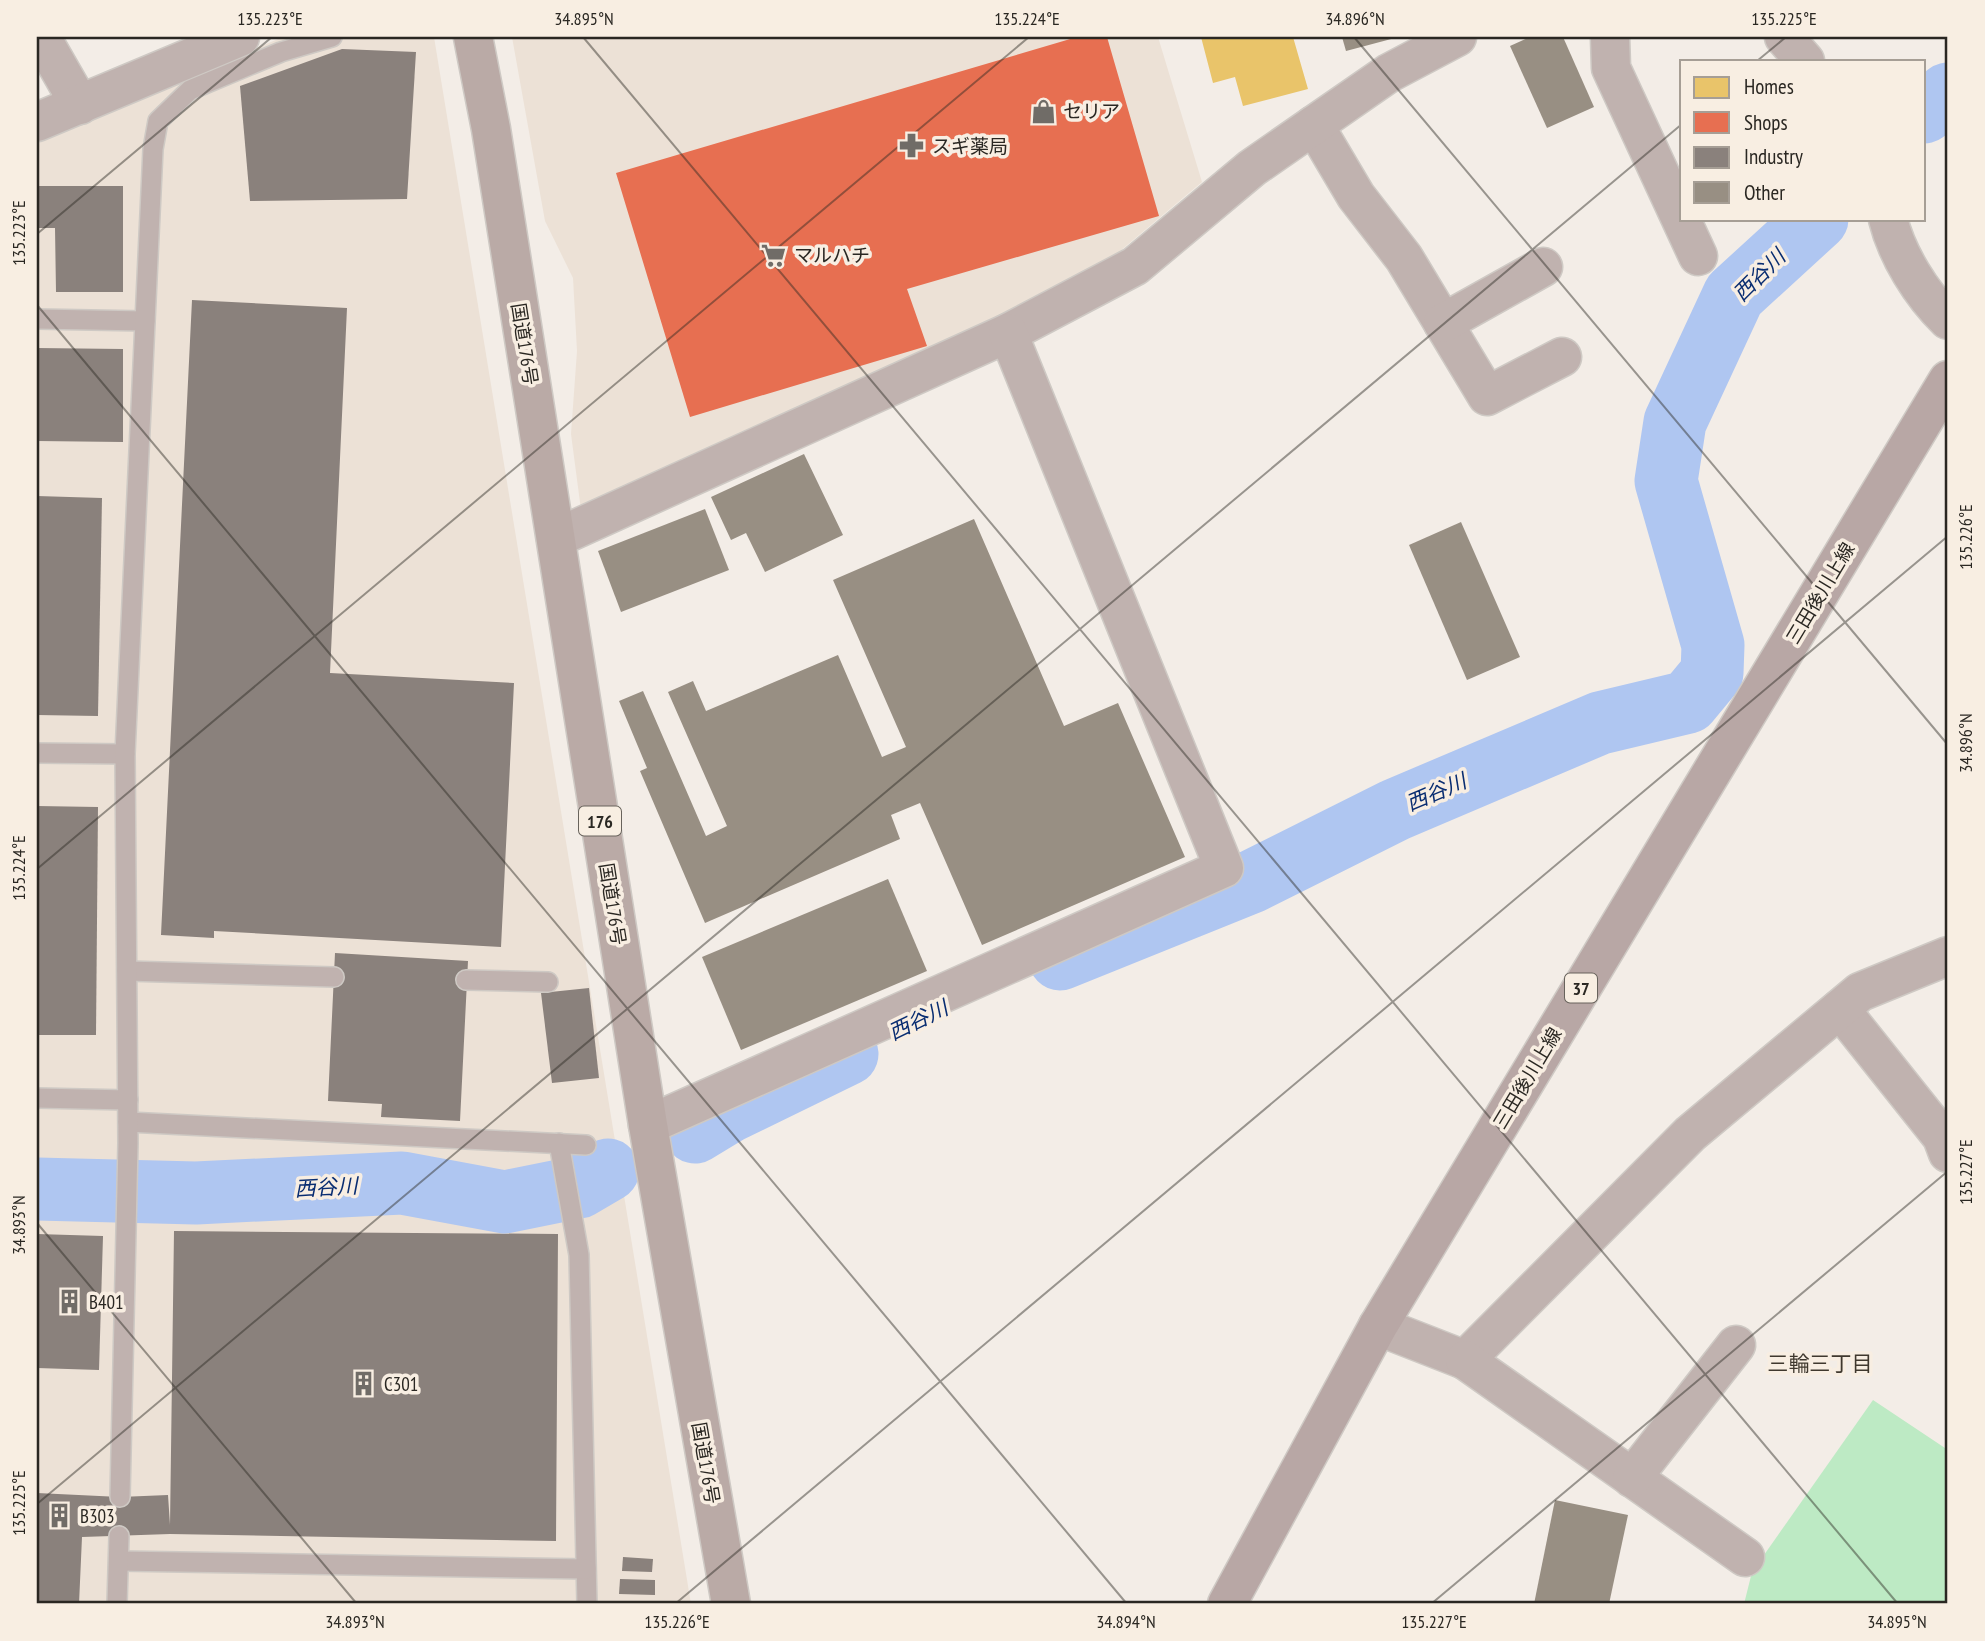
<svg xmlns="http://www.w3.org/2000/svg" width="1985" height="1641" viewBox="0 0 1985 1641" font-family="'PT Sans Narrow','Noto Sans JP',sans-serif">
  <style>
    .built { fill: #ece1d6 }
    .green { fill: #bdeac4 }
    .homes { fill: #e9c46a }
    .shops { fill: #e76f51 }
    .industry { fill: #8a817c }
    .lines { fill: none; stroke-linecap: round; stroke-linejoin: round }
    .river { stroke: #afc6f1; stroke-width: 63 }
    .building { fill: #988f83 }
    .service-casing { stroke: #cec9c4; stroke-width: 22 }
    .minor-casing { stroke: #cec9c4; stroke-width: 41 }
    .tertiary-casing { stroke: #cec9c4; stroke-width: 41 }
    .primary-casing { stroke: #cec9c4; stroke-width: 41 }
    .trunk-casing { stroke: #cec9c4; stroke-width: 41 }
    .service { stroke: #c0b2af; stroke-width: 19 }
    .minor { stroke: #c0b2af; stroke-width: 38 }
    .tertiary { stroke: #c0b2af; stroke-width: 38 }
    .primary { stroke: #b8a7a5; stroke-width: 38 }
    .trunk { stroke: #baaaa6; stroke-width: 38 }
    .ticks { fill: none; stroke: #2a2722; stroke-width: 2; stroke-opacity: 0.45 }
    .labels { text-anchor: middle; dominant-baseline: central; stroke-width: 7; stroke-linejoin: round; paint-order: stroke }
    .shield { fill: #f8eee2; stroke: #68635c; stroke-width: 2 }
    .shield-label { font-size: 18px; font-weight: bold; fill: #2a2722 }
    .poi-label { font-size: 19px; fill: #2a2722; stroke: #f8eee2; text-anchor: start }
    .street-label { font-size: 19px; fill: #2a2722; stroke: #f8eee2 }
    .water-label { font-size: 21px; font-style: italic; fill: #092d71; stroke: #f8eee2 }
    .neighbourhood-label { font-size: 21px; fill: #3f382e; stroke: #f8eee2 }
    .neatline { fill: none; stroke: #2a2722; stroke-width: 2.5 }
    .ticks-label { font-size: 18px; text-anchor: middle; fill: #2a2722 }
  </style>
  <rect width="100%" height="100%" fill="#f3ede7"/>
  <!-- built -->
  <g class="built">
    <path d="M283,37H434L691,1604H37V139Z"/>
    <path d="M512,37H1158L1202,182L1113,257L1007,315L581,510L571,434L577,351L573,278L545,221Z"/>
  </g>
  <!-- green -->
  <path class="green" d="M1873,1400L1948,1450V1604H1744L1752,1572Z"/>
  <!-- homes -->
  <path class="homes" d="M1201,37H1293L1308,89L1243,106L1235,77L1213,83Z"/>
  <!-- shops -->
  <path class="shops" d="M1077,37H1107L1159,216L907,289L927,346L690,417L616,173Z"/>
  <!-- industry -->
  <g class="industry">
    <path d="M342,49L416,52L407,199L250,201L240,86Z"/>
    <path d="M37,186H123V292H56L55,228H37Z"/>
    <path d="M192,300L347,308L330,673L514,683L501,947L214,931V938L161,935Z"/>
    <path d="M37,348L123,349V442L37,441Z"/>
    <path d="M37,496L102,498L98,716L37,715Z"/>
    <path d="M37,806L98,807L96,1035H37Z"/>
    <path d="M335,953L468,961L460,1121L381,1117L382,1104L328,1101Z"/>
    <path d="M589,988L599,1078L552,1083L541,993Z"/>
    <path d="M174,1231L558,1234L556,1541L170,1534L82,1537L79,1604H37V1493L120,1497L168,1495L170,1525Z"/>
    <path d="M37,1234L103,1236L99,1370L37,1368Z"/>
    <path d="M623,1557L653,1559L652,1572L622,1571Z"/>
    <path d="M620,1579L655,1580V1595L619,1594Z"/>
  </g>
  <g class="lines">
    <!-- river -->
    <g class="river">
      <path d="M1924,112L1948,94"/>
      <path d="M1060,959L1251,882L1395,810L1600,723L1688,702L1712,673L1713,645L1666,481L1675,422L1734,295L1817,219"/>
      <path d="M695,1132L728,1112L847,1054"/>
      <path d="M37,1189L196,1193L402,1183L505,1202L579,1187L608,1170"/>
    </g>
  </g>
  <!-- building -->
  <g class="building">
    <path d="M1342,37H1395V38L1346,51Z"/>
    <path d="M1530,37H1563L1594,107L1547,128L1510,46Z"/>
    <path d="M804,454L843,535L765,572L746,533L731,540L711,497Z"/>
    <path d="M705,509L729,570L621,612L598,551Z"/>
    <path d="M974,519L1064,726L1118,703L1185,857L982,945L920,803L891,815L900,839L705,923L640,771L647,768L619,701L643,691L706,836L727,826L668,692L693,681L706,711L838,655L882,757L906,747L833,580Z"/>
    <path d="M1461,522L1520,657L1467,680L1409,545Z"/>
    <path d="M888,879L927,971L741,1050L702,957Z"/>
    <path d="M1555,1500L1628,1515L1609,1604H1534Z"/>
  </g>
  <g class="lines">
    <defs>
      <g id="service">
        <path d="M37,319L145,321"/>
        <path d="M37,753L125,754"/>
        <path d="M127,971L334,977"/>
        <path d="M466,980L548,982"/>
        <path d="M37,1098L128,1100"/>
        <path d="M128,1122L586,1145"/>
        <path d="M559,1143L579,1255L587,1604"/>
        <path d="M120,1497L128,1143L125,754L153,149L158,121L190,90L281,52L332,37"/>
        <path d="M119,1561L586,1569"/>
        <path d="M117,1604L119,1536"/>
      </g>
      <g id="minor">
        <path d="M41,37L80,105"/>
        <path d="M1610,37L1611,68L1698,256"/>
        <path d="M37,122L240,37"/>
        <path d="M1314,125L1356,196L1404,258L1487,396L1562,357"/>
        <path d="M1443,323L1543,267"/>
        <path d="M556,538L1008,333L1135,266L1252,168L1389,73L1457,37"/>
        <path d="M1840,1009L1942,1137L1948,1153"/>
        <path d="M648,1125L1224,868L1008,333"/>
        <path d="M1378,1326L1465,1360L1690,1134L1860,992L1948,956"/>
        <path d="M1465,1360L1745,1557"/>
        <path d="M1632,1478L1736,1345"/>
      </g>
      <g id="tertiary">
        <path d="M1784,37L1805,61"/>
        <path d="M1888,219C1897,255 1921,294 1948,320"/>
      </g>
      <path id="primary" d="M1227,1604L1378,1326L1948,380"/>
      <path id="trunk" d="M473,37L491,129L648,1125L731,1604"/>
    </defs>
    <!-- service casing -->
    <use href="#service" class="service-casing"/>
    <!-- minor casing -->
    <use href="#minor" class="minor-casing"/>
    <!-- tertiary casing -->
    <use href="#tertiary" class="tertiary-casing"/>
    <!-- primary casing -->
    <use href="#primary" class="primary-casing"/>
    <!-- trunk casing -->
    <use href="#trunk" class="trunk-casing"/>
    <!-- service -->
    <use href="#service" class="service"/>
    <!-- minor -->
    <use href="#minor" class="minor"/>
    <!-- tertiary -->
    <use href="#tertiary" class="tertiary"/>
    <!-- primary -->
    <use href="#primary" class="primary"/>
    <!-- trunk -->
    <use href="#trunk" class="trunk"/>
  </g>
  <!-- ticks -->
  <path class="ticks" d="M583,37L1898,1604M1354,37L1948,745M1757,61L1786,37M37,234L272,37M37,305L1127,1604M37,869L1029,37M37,1223L357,1604M37,1504L1682,124M675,1604L1948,536M1431,1604L1948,1171"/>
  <!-- icons -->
  <defs>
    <symbol id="shop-bare" viewBox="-9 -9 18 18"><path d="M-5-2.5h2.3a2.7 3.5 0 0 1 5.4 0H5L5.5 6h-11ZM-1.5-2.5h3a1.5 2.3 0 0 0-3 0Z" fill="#706c67" stroke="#f8eee2" stroke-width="2.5" paint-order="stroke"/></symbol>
    <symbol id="pharmacy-bare" viewBox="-9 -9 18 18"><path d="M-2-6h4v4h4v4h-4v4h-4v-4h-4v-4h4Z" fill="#706c67" stroke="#f8eee2" stroke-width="2.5" paint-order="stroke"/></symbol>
    <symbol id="supermarket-bare" viewBox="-9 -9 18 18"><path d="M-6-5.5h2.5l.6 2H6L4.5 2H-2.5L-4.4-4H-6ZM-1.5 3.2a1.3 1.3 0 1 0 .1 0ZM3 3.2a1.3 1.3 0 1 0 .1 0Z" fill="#706c67" stroke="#f8eee2" stroke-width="2.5" paint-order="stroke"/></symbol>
    <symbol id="building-bare" viewBox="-9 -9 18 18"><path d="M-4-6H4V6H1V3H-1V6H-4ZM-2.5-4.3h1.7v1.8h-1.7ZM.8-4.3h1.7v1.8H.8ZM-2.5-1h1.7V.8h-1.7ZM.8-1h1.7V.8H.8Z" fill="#706c67" stroke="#f8eee2" stroke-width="2.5" paint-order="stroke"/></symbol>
  </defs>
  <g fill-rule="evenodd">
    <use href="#shop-bare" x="1026" y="94" width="35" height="35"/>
    <use href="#pharmacy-bare" x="894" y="128" width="35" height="35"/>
    <use href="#supermarket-bare" x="756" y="238" width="35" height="35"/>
    <use href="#building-bare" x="52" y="1284" width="35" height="35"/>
    <use href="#building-bare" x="346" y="1366" width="35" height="35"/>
    <use href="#building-bare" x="42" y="1498" width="35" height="35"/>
  </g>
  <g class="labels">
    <!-- shield labels -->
    <g class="shield">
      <rect x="579" y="806.5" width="42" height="29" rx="5"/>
      <rect x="1565" y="973.5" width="32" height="29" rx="5"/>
    </g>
    <g class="shield-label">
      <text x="600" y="821">176</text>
      <text x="1581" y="988">37</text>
    </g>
    <!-- poi labels -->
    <g class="poi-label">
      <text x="1063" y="111">セリア</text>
      <text x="932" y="146">スギ薬局</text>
      <text x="794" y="255">マルハチ</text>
      <text x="89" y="1302">B401</text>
      <text x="384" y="1384">C301</text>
      <text x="80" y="1516">B303</text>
    </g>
    <!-- street labels -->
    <g class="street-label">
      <text transform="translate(525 344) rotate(81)">国道176号</text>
      <text transform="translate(1820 593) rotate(-59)">三田後川上線</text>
      <text transform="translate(613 904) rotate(81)">国道176号</text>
      <text transform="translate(1527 1078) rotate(-59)">三田後川上線</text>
      <text transform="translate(706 1463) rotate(80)">国道176号</text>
    </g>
    <!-- water labels -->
    <g class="water-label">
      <text transform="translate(1759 275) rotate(-45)">西谷川</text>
      <text transform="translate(1436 792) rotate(-23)">西谷川</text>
      <text transform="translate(918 1020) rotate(-26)">西谷川</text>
      <text transform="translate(326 1187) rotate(-3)">西谷川</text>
    </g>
    <!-- neighbourhood labels -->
    <g class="neighbourhood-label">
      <text x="1820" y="1363">三輪三丁目</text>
    </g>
  </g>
  <!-- border -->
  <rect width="1985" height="1641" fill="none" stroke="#f8eee2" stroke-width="77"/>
  <!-- legend -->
  <rect x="1680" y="60" width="245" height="161" fill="#f8eee2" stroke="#a69e95" stroke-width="2"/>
  <rect x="1694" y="77" width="35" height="21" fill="#e9c46a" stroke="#a69e95" stroke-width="2"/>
  <text x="1744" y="94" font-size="21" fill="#2a2722">Homes</text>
  <rect x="1694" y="112" width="35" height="21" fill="#e76f51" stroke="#a69e95" stroke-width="2"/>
  <text x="1744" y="130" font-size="21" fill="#2a2722">Shops</text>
  <rect x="1694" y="147" width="35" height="21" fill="#8a817c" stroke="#a69e95" stroke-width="2"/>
  <text x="1744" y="164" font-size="21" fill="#2a2722">Industry</text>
  <rect x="1694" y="182" width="35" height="21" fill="#988f83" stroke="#a69e95" stroke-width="2"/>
  <text x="1744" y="200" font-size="21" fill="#2a2722">Other</text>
  <rect x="38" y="38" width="1908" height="1564" class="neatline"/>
  <g class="ticks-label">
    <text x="270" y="25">135.223°E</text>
    <text x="584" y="25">34.895°N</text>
    <text x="1027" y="25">135.224°E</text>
    <text x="1355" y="25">34.896°N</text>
    <text x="1784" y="25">135.225°E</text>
    <text transform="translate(19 233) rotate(-90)" y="6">135.223°E</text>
    <text transform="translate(1966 537) rotate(-90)" y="6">135.226°E</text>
    <text transform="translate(1966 743) rotate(-90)" y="6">34.896°N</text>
    <text transform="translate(19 868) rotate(-90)" y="6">135.224°E</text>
    <text transform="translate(1966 1172) rotate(-90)" y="6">135.227°E</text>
    <text transform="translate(19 1225) rotate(-90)" y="6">34.893°N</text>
    <text transform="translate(19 1503) rotate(-90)" y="6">135.225°E</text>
    <text x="355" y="1628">34.893°N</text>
    <text x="677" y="1628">135.226°E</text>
    <text x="1126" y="1628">34.894°N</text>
    <text x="1434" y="1628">135.227°E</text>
    <text x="1897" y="1628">34.895°N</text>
  </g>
</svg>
